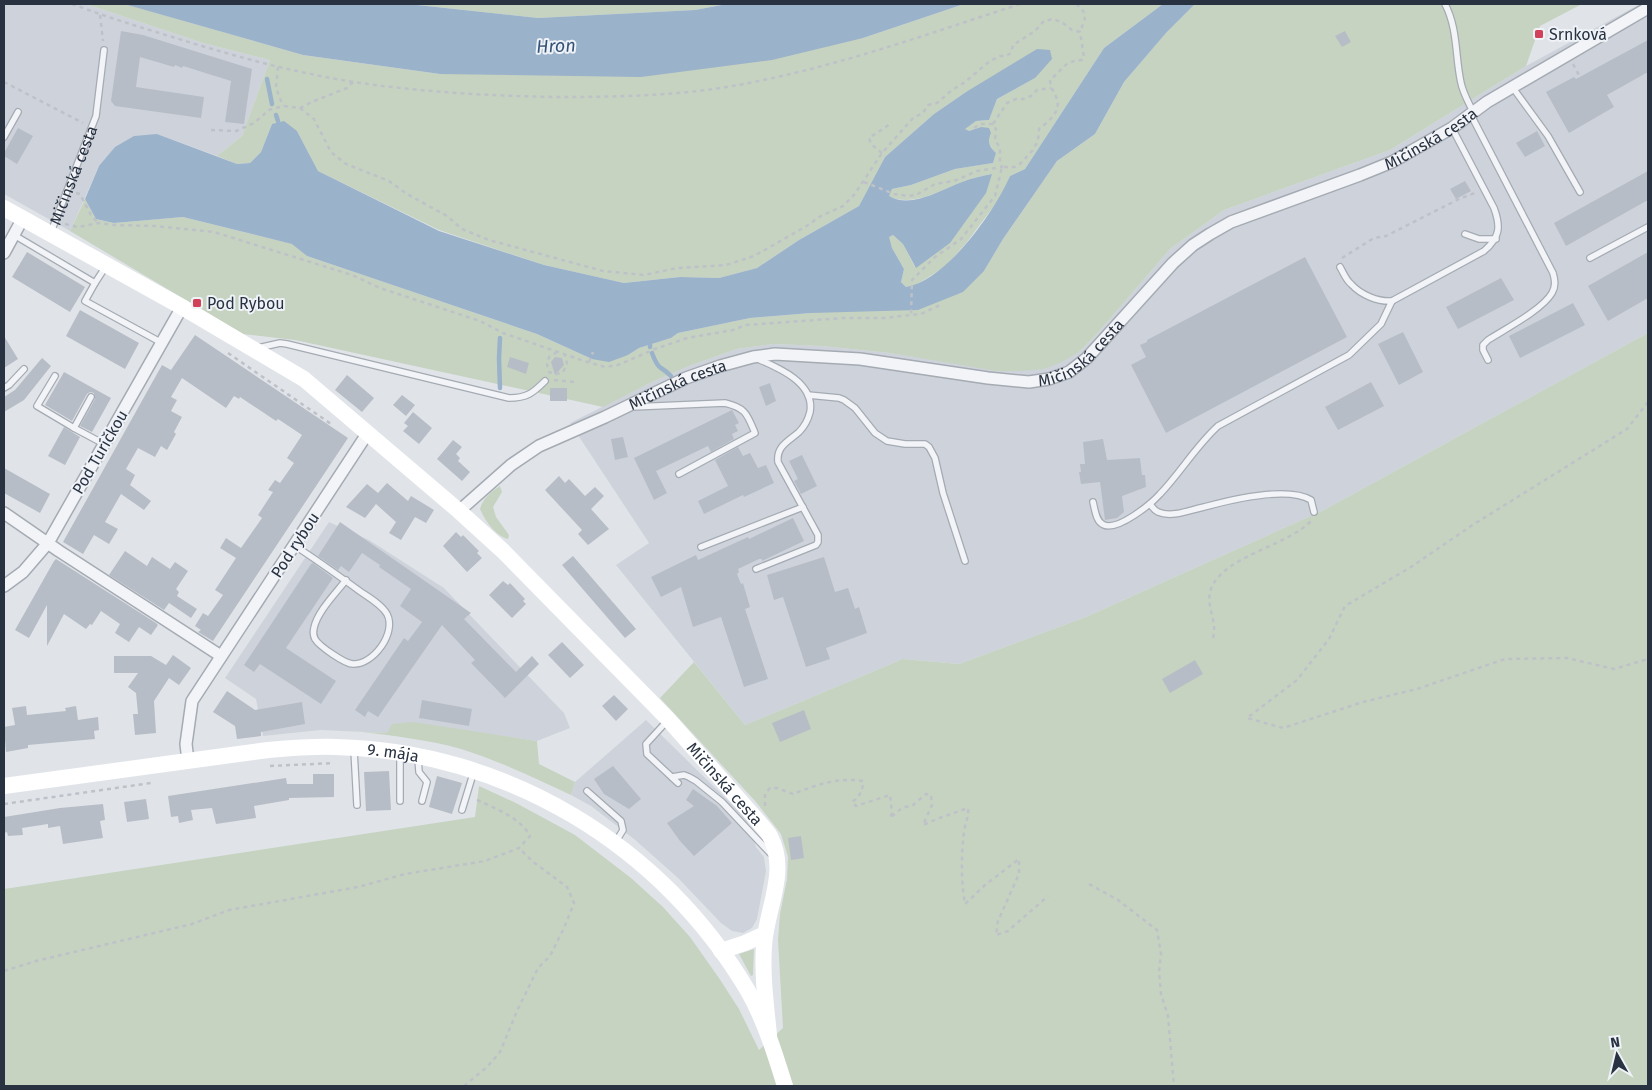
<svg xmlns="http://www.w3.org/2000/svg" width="1652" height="1090" viewBox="0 0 1652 1090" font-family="'Fira Sans',sans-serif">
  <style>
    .built { fill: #ced3db }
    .green { fill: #c6d3c1 }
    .water { fill: #9ab2ca }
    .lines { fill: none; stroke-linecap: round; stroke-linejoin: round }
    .stream { stroke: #9ab2ca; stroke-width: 4.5 }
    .building { fill: #b7bdc6 }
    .lane-casing { stroke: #a5abb3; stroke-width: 8 }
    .street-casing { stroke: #a5abb3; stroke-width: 14 }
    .path { stroke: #bec2c8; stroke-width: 2.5; stroke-dasharray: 4 4; stroke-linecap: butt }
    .lane { stroke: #f3f4f7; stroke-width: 5.5 }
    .street { stroke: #f3f4f7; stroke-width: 11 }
    .secondary { stroke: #fff; stroke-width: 16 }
    .poi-dot { fill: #d1425a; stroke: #eff2f7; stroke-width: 2 }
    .labels { text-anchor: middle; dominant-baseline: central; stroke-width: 4; stroke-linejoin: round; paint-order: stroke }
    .poi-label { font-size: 16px; fill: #283241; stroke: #eff2f7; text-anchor: start }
    .street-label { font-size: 16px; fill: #283241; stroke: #eff2f7 }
    .water-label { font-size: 18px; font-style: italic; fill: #315176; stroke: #eff2f7 }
  </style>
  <rect width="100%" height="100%" fill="#e0e4e9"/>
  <!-- built -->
  <g class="built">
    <path d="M4,4H86L203,43L270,60L242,136L217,156L157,134L99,166L70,231L4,194Z"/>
    <path d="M1640,4H1648V333L1322,511L1086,617L959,664L903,659L745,725L616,565L649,543L570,423L652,382L689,366L737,349L773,344L822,346L890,353L943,361L1079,352L1095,336L1170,249L1224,210L1390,150L1526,66Z"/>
    <path d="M329,522L369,540L444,588L564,713L570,728L537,741L475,732L387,733L321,730L263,736L256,699L225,678Z"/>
    <path d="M646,720L747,819L756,847L764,857L766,871L757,919L752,928L743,933L732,931L721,923L678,878L634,839L591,806L571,795L575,782Z"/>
  </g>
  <!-- green -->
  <g class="green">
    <path d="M86,4H125L303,55L440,74L863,38L964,4H1163L1104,48L1025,169L1010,176L1002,195L967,242L946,266L916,285L906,287L901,282L904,269L892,248L888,237L893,235L903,244L915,267L992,174C982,176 971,178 962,182C940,190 912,208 888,196L892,189L911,185L955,169L993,163L996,153C989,146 986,136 981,127L969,131L964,129L976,121L989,120L997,99L1035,78L966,92L934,114L885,157L859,206L799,240L757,268L719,278L680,277L624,283L544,265L439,230L318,171L297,131L272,124L261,152L250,163L237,164L217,156L242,136L270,60L203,43Z"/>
    <path d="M408,4H727L695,10L538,18Z"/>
    <path d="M1195,4H1582L1540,26L1526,66L1390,150L1224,210L1170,249L1095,336L1079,352L1062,362L1044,369L1022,371H997L890,353L822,346L773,344L737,349L689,366L652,382L603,407L295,340L243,334L70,231L85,199L96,219L114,223L183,217L293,244L307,256L537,334L592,359L628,355L639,348L671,338L678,333L750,318L811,313L984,271L1003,239L1057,161L1095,134L1124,82L1166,33Z"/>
    <path d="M1648,333V1086H4V889L475,817L479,786L516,803L575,835L631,878L663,907L690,937L719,978L739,1009L759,1050L783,1028L778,940L780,914L787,879L788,857L781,834L756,802L660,698L694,662L745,725L903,659L959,664L1086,617L1322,511Z"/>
    <path d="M500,486L502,492L493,507L496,517L509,535L508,539C496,536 485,521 480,509C483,498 491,492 500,486Z"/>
    <path d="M413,722L537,741L539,764L575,782L571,795C535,778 499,761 461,749C429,740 395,736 362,732L387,733L392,724Z"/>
    <path d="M754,949L753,975L751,976L739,954Z"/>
  </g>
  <!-- water -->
  <g class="water">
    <path d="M124,4H408L538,18L695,10L727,4H964L863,38L772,60L641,77L440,74L303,55Z"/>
    <path d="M1163,4H1195L1166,33L1124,82L1095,134L1057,161L1003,239L984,271L963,292L918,310L811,313L750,318L678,333L671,338L639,348L628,355L609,362L592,359L537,334L307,256L292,244L183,217L114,223L96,219L85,199L99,166L115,147L134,136L157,134L237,164L250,163L261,152L272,124L284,121L297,131L318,171L439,231L544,265L624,283L680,277L719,278L757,268L799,240L859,206L885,157L934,114L966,92L1037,49L1050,50L1052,59L1035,78L997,99L989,120L976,121L965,129L969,131L981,127L989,128L991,133C987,142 989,146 996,153L993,163L955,169L911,185L892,189L889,196C911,209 940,190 962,182C972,178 982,176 992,174L986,193L950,243L916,268L903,244L893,235L889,237L892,248L904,269L901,282L906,287C946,281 995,211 1010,176L1025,169L1104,48Z"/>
  </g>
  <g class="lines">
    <!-- stream -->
    <g class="stream">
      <path d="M267,79L272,104"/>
      <path d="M276,115L278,121"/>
      <path d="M500,338L499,358L500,388"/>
      <path d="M650,344V347"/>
      <path d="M652,353C654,358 656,365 661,368C666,371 667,372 671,376"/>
    </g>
  </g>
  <!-- building -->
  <g class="building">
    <path d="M121,31L143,35L252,69L244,124L225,122L231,81L183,66L182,68L175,65L174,67L140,57L136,87L204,97L201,118L115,106L111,101Z"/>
    <path d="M1345,31L1351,42L1342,47L1335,36Z"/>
    <path d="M1648,40V72L1607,95L1614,107L1569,133L1546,92L1574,77L1576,79L1587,73Z"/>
    <path d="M18,128L33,136L17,164L4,156V153Z"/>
    <path d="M1537,131L1545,146L1525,157L1516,143Z"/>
    <path d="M1648,171V200L1566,246L1554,223Z"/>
    <path d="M1465,181L1471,191L1456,199L1450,189Z"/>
    <path d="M27,252L85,287L70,312L12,277Z"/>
    <path d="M1648,252V298L1608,321L1588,286Z"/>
    <path d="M1305,257L1347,337L1166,433L1131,365L1146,357L1140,345L1147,342V340Z"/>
    <path d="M1501,278L1514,300L1458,329L1446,307Z"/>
    <path d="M1573,303L1585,325L1520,358L1509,336Z"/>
    <path d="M80,310L139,343L125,369L66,336Z"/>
    <path d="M1403,332L1423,372L1399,385L1378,344Z"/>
    <path d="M195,335L348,438L213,641L198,632L201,630L195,626L203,613L208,616L223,595L215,590L236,558L220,548L226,538L241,548L262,518L258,515L273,492L268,490L275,480L280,483L294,463L287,458L302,435L278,419L276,421L240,397L239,399L234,396L226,408L182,378L171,397L177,400L171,411L182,417L174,432L176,434L167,450L161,446L155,457L138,448L126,469L135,475L130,485L151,501L144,510L121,494L105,522L118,529L109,544L94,535L83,554L63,542L162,365L171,370Z"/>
    <path d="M4,336L18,359L4,368Z"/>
    <path d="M510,357L529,363L526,374L507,367Z"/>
    <path d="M555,357L562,358L564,365L555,375L551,362Z"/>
    <path d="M42,358L51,366L24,400L4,412V397L15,390Z"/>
    <path d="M64,372L111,398L92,432L80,426L95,399L94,393L90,392L87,394L72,421L45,405Z"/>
    <path d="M347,375L374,398L362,412L335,390Z"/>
    <path d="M1371,382L1384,406L1338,430L1325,407Z"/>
    <path d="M770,383L776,401L766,406L759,387Z"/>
    <rect x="550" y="388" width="17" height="13"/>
    <path d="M402,395L415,405L406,416L393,405Z"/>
    <path d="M732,410L739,423L735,425L738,431L732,434L734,439L711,452L708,446L656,471L667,493L654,500L634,458Z"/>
    <path d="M413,412L432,428L419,444L403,431L408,426L404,423Z"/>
    <path d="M64,427L80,437L65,465L48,456Z"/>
    <path d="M623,437L628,457L615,460L611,439Z"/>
    <path d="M1103,439L1107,460L1140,458L1142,475H1145L1146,487L1122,496L1124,512L1117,518L1105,520L1100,482L1081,484L1079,472H1081L1080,464H1085L1083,442Z"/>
    <path d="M453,440L462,447L456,454L460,458L458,461L470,472L462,481L437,459Z"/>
    <path d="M738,447L743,456L750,453L758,468L766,465L774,483L744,497L743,495L704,514L698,501L728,486L715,460Z"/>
    <path d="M802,455L817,486L801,494L794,481L798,479L789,461Z"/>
    <path d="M4,468L50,494L40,513L4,493Z"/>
    <path d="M559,476L565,483L569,479L585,496L595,487L604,496L591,509L609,529L588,545L578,534L582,530L545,490Z"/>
    <path d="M387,483L408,501L411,496L434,510L426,523L415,517L401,540L389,533L396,522L376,504L365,518L346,507L367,484L378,493Z"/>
    <path d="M793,518L804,541L762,561V559H759L738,569L739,572L737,574L741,584L743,583L750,607L745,609L768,679L744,687L721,617L693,627L681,587L661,597L651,577L696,555L698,560L748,537L749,539Z"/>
    <path d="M340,522L471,613L464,619L516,672L532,656L539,664L505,698L471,663L475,660L442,625L378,717L368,711L365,717L355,710L404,638L408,641L422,622L400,606L411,589L379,567L380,565L362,553L349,572L341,566L338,570L318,556Z"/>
    <path d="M456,532L461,537L463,535L479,551L477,553L482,558L467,572L443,546Z"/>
    <path d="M125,551L147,566L152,557L170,569L175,562L188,571L176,589L179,592L177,596L197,609L191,618L169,603L164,610L109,575Z"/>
    <path d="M573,556L636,629L625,638L562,565Z"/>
    <path d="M824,557L835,592L848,588L855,609L859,607L867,633L826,648L830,659L806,667L783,597L774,600L767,575Z"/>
    <path d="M56,559L156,623L158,625L151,635L139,627L129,642L115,633L120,624L101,611L92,625L90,624L86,629L64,614L47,646V605L29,638L15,630L54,561Z"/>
    <path d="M313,563L333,578L286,648L336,681L321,704L260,664L254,672L244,665L311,564Z"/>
    <path d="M503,581L508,585L510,583L525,599L523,601L526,604L512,618L489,595Z"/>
    <path d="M562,642L584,665L570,678L548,655Z"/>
    <path d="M173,655L191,668L179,685L169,678L154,701L156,733L135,735L133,714H138L136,693L128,687L138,673H114V656H151L166,665Z"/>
    <path d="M1195,660L1203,674L1170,693L1162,679Z"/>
    <path d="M227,691L255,710L302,702L305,724L261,732V736L237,739L235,726L213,712Z"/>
    <path d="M614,695L628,709L616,721L602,706Z"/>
    <path d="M422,700L472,709L469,726L419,718Z"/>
    <path d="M26,706L27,715L66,711L65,708L76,706L78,720L98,717L99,730L94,731L95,739L28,745V748L6,752L4,727L15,725L12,708Z"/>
    <path d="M804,710L811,729L780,742L772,723Z"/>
    <path d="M613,766L641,799L629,809L604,794L594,779Z"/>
    <path d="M389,771L391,810L366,811L364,772Z"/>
    <path d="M313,774H334V797L289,798V800L254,806L256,818L216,824L212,808L191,810L193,820L179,823L178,816L171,817L168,796L286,778L287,784H313Z"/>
    <path d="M437,776L462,783L452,814L429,807Z"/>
    <path d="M693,789L717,806L732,823L694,856L680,841L667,823L694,806L686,800Z"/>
    <path d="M146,799L149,819L127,822L124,802Z"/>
    <path d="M103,804L105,820L100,821L103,838L63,844L60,826L48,828V824L22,828L23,835L8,836L7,832L4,833V817L60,808Z"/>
    <path d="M801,836L804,858L791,860L788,838Z"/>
  </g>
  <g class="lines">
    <defs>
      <g id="lane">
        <path d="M1445,4C1458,29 1455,56 1461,83C1463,93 1469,103 1473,112"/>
        <path d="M1513,88L1548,136L1580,192"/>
        <path d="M1471,115L1553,273C1555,280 1556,286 1552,293C1542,310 1505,329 1488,340L1483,345V350L1488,360"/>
        <path d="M4,137L18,112"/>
        <path id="s1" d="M51,232L96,116L104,50"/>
        <path d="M1465,234L1479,239H1496"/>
        <path d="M14,235L95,283L85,301L162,343"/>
        <path d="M1590,258L1648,227"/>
        <path d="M1340,267C1343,272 1346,280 1351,284C1361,295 1378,302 1392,301L1484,251C1500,237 1501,227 1494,208L1452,128"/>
        <path d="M95,283L106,266"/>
        <path d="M258,348L280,343L287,344L509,398C527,398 533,393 545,381"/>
        <path d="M55,376L37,406L74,428"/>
        <path d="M4,388L9,385L24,369"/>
        <path d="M808,395L839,398L844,400L855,408L875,433L887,441L905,444H925L929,447L935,458L943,493L965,561"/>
        <path d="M91,397L74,428L104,444"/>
        <path d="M632,407L725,403C746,408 747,414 755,433L679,474"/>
        <path d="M1093,502C1095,510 1096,522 1104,525C1118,531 1151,504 1160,494C1181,472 1196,446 1218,426L1349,355L1381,324L1392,301"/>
        <path d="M1150,504C1152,507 1154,510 1158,512C1172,518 1190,510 1204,507C1230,500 1288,486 1311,500L1314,512"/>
        <path d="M295,546C317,560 339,576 361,592C370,598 382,605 387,614C397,633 373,665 353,664C345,664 319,646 315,639C313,635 313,632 314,628C317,612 336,593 346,580"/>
        <path d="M701,547L803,507"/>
        <path d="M756,569L816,545L818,542V535L778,462C776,446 789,441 799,432C804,427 808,420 810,412C815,383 779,368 758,359"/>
        <path d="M668,720L646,744L647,754L678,783"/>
        <path d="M354,750L357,805"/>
        <path d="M418,758L419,772L427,782L422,801"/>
        <path d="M672,777L684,775L689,777L696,781L722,802L770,853"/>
        <path d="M587,791L621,821L623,830L615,843"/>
        <path d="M400,801V756"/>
        <path d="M462,810L473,774"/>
      </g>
      <g id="street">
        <path d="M4,253L23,218"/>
        <path id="s2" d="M459,511L511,465L539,446L605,417L686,378L720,366L753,357L775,354L860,359L988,378L1029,382L1049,379L1069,372L1087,358L1173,263L1193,245L1210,234L1231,222L1360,175L1392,162L1452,128L1487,102L1648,8"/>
        <path d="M4,513L59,551L221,656"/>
        <path d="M4,586L23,572L48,543L182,307"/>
        <path d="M188,761L186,744L192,701L367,434"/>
      </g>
    </defs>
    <!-- lane casing -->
    <use href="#lane" class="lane-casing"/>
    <!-- street casing -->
    <use href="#street" class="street-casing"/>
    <!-- path -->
    <g class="path">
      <path d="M72,4C104,16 136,26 169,36C230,55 291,72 354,82C421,92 490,96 558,97C610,97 663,96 714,89C819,73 919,37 1020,4"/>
      <path d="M1076,4C1089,14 1085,18 1080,32"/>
      <path d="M100,15L103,41"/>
      <path d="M1573,64L1580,77"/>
      <path d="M278,67L276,88L283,106"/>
      <path d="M4,82L83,123"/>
      <path d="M300,108L314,119L331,152L346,164L389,181L407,194L447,216L462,229L489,240L603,271L644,275L677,268L726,265L754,256L805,227L821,216L843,206L854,195L882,153L913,118L923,113L928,105L937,103L952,90L965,82L990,61L1000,56H1006L1011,53L1013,45L1035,31L1044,21L1053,19L1063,23L1072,30L1080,32L1084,57L1082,60C1063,61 1064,69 1050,80C1051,90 1054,91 1057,99C1061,112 1048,122 1039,129L1038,141L1032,151L1019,165L1015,167H1002L995,196L961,239L935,257L912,280L911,315"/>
      <path d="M993,124L1007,103L1016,99H1023L1031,96L1037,90L1051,88"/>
      <path d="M211,130L236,131L254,123L269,110L283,106L300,108L314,101L347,88L353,82"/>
      <path d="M882,153L871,144L869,138L890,124"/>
      <path d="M864,182L894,194L908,196L916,195L935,184L954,181L977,171L1002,167L1000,162V148L995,140L996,129L993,124H980L974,128"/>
      <path d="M76,193L80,194L91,215L98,223"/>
      <path d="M65,224L78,227L98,223L114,225L155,226L214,232L352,275L380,288L480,321L503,333L584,361L605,367L618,365L655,349L687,338L733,330L746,325L843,318H884L911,315L921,314L940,305"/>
      <path d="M1342,258L1374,238L1386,236L1459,199L1475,193"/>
      <path d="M557,352L549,357L547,365L549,372L556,374L563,372L567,364L565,355"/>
      <path d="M228,353L331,424"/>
      <path d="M589,362L593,352"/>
      <path d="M554,380L574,382"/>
      <path d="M1648,402L1627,429L1471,526L1411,567L1345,606L1329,639L1297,680L1247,718L1283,728L1363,702L1417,689L1505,659L1567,658L1614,669L1648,659"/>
      <path d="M1213,638C1218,621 1205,606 1211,589C1223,556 1288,546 1312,520"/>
      <path d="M270,766L334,763"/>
      <path d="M4,804L151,783"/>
      <path d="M765,806V794L770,788H777L793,794C816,785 838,777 863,781C863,791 860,796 852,802L856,806L890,795L892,813L890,818L902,808L913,805L926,794L931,795L932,805L923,825L942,817L968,808C969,817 965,823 964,832C961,856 961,880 965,904L985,885L1019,859V874L998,921L996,935L1008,931L1048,896"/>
      <path d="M1089,884L1118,900L1157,930L1161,954L1159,972L1161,994L1168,1016L1174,1086"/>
      <path d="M4,971L36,961L192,924L229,910L358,887L405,874L485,861L519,848L530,836C520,817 494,808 475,799"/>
      <path d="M464,1086L487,1067L500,1052L517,1011L538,968L550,956L564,928L574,903L567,887L532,861L519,848"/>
    </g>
    <!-- lane -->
    <use href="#lane" class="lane"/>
    <!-- street -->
    <use href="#street" class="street"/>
    <!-- secondary -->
    <g class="secondary">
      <path id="s3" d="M4,208L182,307L304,379L459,511L503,551L668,719L758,821C762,826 767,831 770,836C789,872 766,909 764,946C762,975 766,1005 769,1035"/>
      <path id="s4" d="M4,786L268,750C291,748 314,746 336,747C506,751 662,845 748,991C765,1021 775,1054 785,1086"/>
      <path d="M721,951L745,943L765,934"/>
    </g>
  </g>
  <!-- markers -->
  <g class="poi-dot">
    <rect x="1534" y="29" width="10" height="10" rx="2.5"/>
    <rect x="192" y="298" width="10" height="10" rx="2.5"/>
  </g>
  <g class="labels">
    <!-- poi labels -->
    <g class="poi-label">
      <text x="1549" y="34">Srnková</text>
      <text x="207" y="303">Pod Rybou</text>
    </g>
    <!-- street labels -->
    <g class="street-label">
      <text stroke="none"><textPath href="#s2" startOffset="1094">Mičinská cesta</textPath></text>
      <text stroke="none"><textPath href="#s1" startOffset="61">Mičinská cesta</textPath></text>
      <text stroke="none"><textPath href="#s2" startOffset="675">Mičinská cesta</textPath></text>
      <text stroke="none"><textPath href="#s2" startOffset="255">Mičinská cesta</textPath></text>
      <text transform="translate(100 452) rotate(-60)">Pod Turíčkou</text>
      <text transform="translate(295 545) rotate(-57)">Pod rybou</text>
      <text stroke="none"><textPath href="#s4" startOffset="392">9. mája</textPath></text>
      <text stroke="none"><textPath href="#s3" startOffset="930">Mičinská cesta</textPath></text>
    </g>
    <!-- water labels -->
    <g class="water-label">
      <text transform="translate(556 46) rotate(-2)">Hron</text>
    </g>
  </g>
  <!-- border -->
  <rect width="1652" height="1090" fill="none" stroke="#283241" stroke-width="10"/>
  <!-- north arrow -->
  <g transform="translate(1617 1055) rotate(352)" stroke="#eff2f7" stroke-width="4" paint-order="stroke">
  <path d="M0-4L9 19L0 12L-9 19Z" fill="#283241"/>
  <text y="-8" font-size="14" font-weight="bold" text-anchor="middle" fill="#283241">N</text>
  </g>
</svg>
